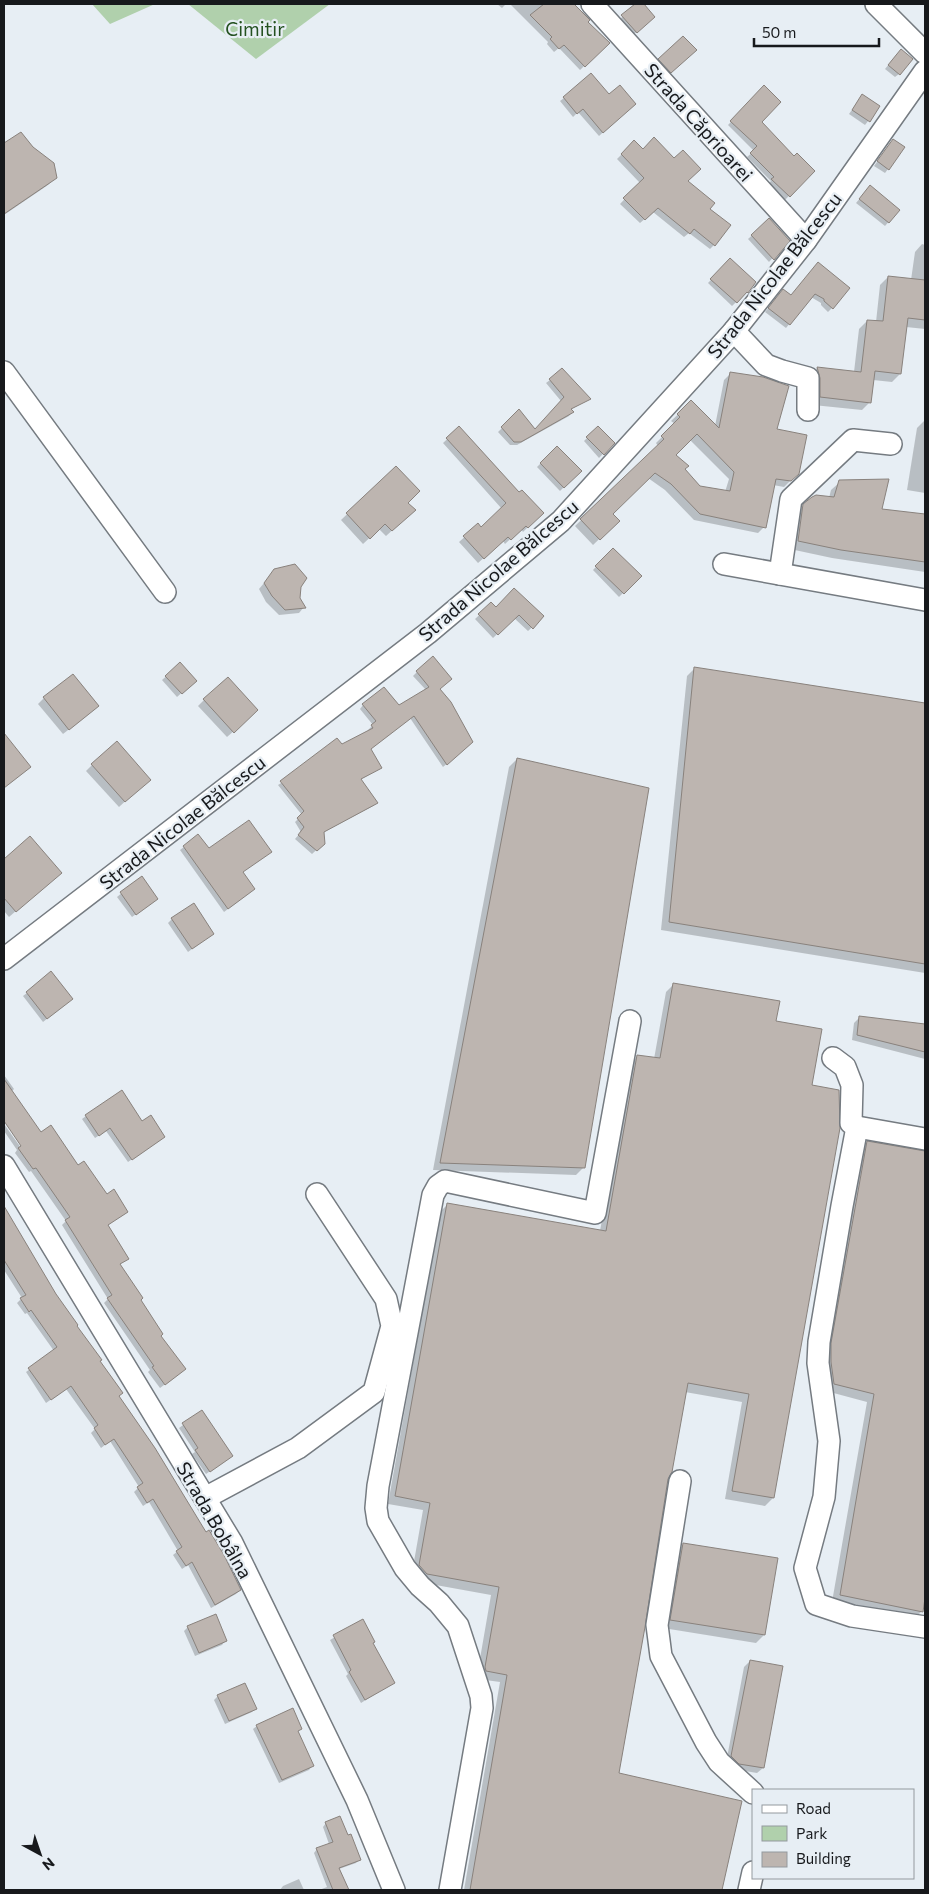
<svg xmlns="http://www.w3.org/2000/svg" width="929" height="1894" viewBox="0 0 929 1894" font-family="Commissioner,sans-serif">
  <style>
    .green { fill: #b0d0ac }
    .shadow { fill: #0003; fill-rule: evenodd }
    .building { fill: #bdb5b0; stroke: #89827d; fill-rule: evenodd }
    .lines { fill: none; stroke-linecap: round; stroke-linejoin: round }
    .minor-casing { stroke: #757b81; stroke-width: 24 }
    .minor { stroke: #fff; stroke-width: 21 }
    .labels { text-anchor: middle; dominant-baseline: central; stroke-width: 4.5; stroke-linejoin: round; paint-order: stroke }
    .park-label { font-size: 19px; fill: #245120; stroke: #e7eef4 }
    .street-label { font-size: 19px; fill: #17191c; stroke: #e7eef4 }
  </style>
  <rect width="100%" height="100%" fill="#e7eef4"/>
  <!-- green -->
  <g class="green">
    <path d="M92,4H155L110,24Z"/>
    <path d="M188,4H330L256,59Z"/>
  </g>
  <!-- shadow -->
  <g class="shadow">
    <path d="M497,4H506L502,8Z"/>
    <path d="M510,4H573L588,20L586,22L608,43L580,70L559,48L554,52L547,44L548,42Z"/>
    <path d="M637,4H642L654,17L632,36L619,20Z"/>
    <path d="M683,37L691,54L667,76L656,63Z"/>
    <path d="M897,54L899,74L895,77L885,69Z"/>
    <path d="M764,87L760,122L794,158L813,171L785,200L769,183L771,181L747,157L754,151L728,125Z"/>
    <path d="M564,98L631,107L599,136L578,112L573,117L560,101Z"/>
    <path d="M859,100L879,107L865,125L849,114Z"/>
    <path d="M21,133L55,178L48,185L4,215V145Z"/>
    <path d="M893,140L888,169L885,173L874,166Z"/>
    <path d="M634,142L643,150L686,181L708,209L714,245L710,249L689,233L684,237L653,212L640,223L620,204L640,183L617,159Z"/>
    <path d="M867,190L899,210L885,226L856,203Z"/>
    <path d="M769,220L788,241L769,262L748,239Z"/>
    <path d="M922,244L925,245V329L906,327L900,374L892,382L873,380L870,402L862,410L813,405L809,376L817,368L854,372L859,329L867,321L876,322L880,285L888,277L911,280L915,252Z"/>
    <path d="M730,260L747,292L732,306L708,283Z"/>
    <path d="M815,268L832,308L828,312L821,305V303L811,297L786,328L765,312L780,294L791,296Z"/>
    <path d="M731,373L776,430L798,473L784,487L773,485L764,527L758,533L694,520L665,490L648,478L611,514L618,521L593,545L575,526L658,446L656,443L675,424L671,421L691,402L715,426L724,380ZM689,439L729,479L725,492L700,487L684,469L674,455Z"/>
    <path d="M550,380L589,399L570,410L572,412L569,416L517,445H510L498,432L519,411L535,431L561,401L546,383Z"/>
    <path d="M925,420V493L907,490L917,428Z"/>
    <path d="M598,427L613,443L599,458L584,441Z"/>
    <path d="M459,428L519,494L542,513L523,532L521,529L505,544L503,541L478,563L459,542L478,525L481,529L502,509L443,443Z"/>
    <path d="M557,447L580,471L560,491L537,467Z"/>
    <path d="M396,467L407,503L408,516L386,536L379,529L363,544L341,520Z"/>
    <path d="M840,482L880,510L925,515V572L832,558L790,549L796,514L804,505L829,498L831,490Z"/>
    <path d="M613,549L640,576L619,597L593,570Z"/>
    <path d="M275,570L304,607L299,613L279,615L266,602L259,589Z"/>
    <path d="M491,604L496,609L543,617L528,631L514,618L493,638L475,619Z"/>
    <path d="M180,664L195,681L177,697L162,680Z"/>
    <path d="M695,668L925,705V973L661,930L687,676Z"/>
    <path d="M417,672L439,689L468,746L443,767L410,718L370,749L380,768L360,780L377,803L373,806L322,833L324,843L312,854L295,839L301,832L295,822L302,815L278,785L341,746L369,731L368,730L373,725L360,709L363,705L399,707L426,690L413,676Z"/>
    <path d="M44,698L91,712L63,734L38,704Z"/>
    <path d="M204,700L251,716L227,737L198,706Z"/>
    <path d="M4,735L29,767L4,788Z"/>
    <path d="M517,759L584,1167L576,1175L433,1170L509,767Z"/>
    <path d="M92,765L143,785L119,807L86,771Z"/>
    <path d="M30,838L54,878L9,917L4,911V861Z"/>
    <path d="M184,847L208,850L242,873L254,889L224,912L180,850Z"/>
    <path d="M141,877L153,902L132,917L117,897Z"/>
    <path d="M172,919L212,934L188,952L168,923Z"/>
    <path d="M674,984L775,1022L810,1086L838,1128L773,1498L765,1506L725,1499L742,1402L685,1392L666,1479L617,1774L741,1802L721,1890H464L500,1682L478,1679L477,1676L491,1595L419,1582L412,1573L423,1510L388,1504L440,1212L448,1204L600,1231L630,1064L638,1056L654,1059L666,992Z"/>
    <path d="M27,993L68,1002L43,1022L23,996Z"/>
    <path d="M860,1017L925,1025V1059L852,1040L854,1023Z"/>
    <path d="M4,1075L14,1089L11,1092L41,1134L78,1167L107,1196L127,1211L107,1226L128,1258L119,1265L180,1373L160,1388L148,1372L150,1370L104,1303L108,1299L62,1225L66,1221L31,1171L29,1172L15,1153L17,1150L4,1131V1124L24,1152L26,1150L4,1120Z"/>
    <path d="M86,1116L142,1123L160,1140L128,1162L106,1131L95,1138L82,1119Z"/>
    <path d="M867,1143L925,1152V1591L922,1611L914,1619L832,1602L867,1402L826,1391L823,1371L859,1151Z"/>
    <path d="M4,1207L75,1327L99,1361L118,1397L240,1590L236,1594L211,1608L188,1565L182,1569L173,1555L178,1551L149,1502L143,1506L134,1492L139,1487L110,1441L101,1448L91,1433L95,1429L66,1389L46,1403L26,1372L54,1351L27,1313L25,1314L17,1303L22,1298L4,1270Z"/>
    <path d="M202,1411L228,1459L206,1474L192,1454L195,1452L179,1428Z"/>
    <path d="M683,1545L764,1635L756,1643L663,1628L675,1553Z"/>
    <path d="M362,1621L372,1644L394,1682L361,1703L346,1676L348,1674L330,1640Z"/>
    <path d="M188,1627L225,1641L222,1645L195,1656L184,1631Z"/>
    <path d="M750,1661L763,1768L757,1773L733,1769L726,1763L744,1667Z"/>
    <path d="M218,1696L255,1708L252,1712L225,1724L214,1700Z"/>
    <path d="M257,1726L297,1732L312,1766L309,1770L279,1783L253,1729Z"/>
    <path d="M326,1823L359,1859L356,1863L339,1869L348,1890H319L327,1887L314,1853L317,1849L329,1844L323,1827Z"/>
    <path d="M299,1879L304,1890H280L283,1886Z"/>
  </g>
  <!-- building -->
  <g class="building">
    <path d="M544,4H574L590,20L588,22L610,43L585,67L564,45L559,49L550,39L552,37L530,15Z"/>
    <path d="M635,4H644L655,17L637,33L621,15Z"/>
    <path d="M683,36L697,50L671,73L658,59Z"/>
    <path d="M901,49L913,59L900,75L888,65Z"/>
    <path d="M591,73L609,94L620,85L636,104L603,133L583,109L577,114L563,97Z"/>
    <path d="M764,85L781,102L762,122L794,156L797,153L815,171L790,197L771,179L774,177L750,153L757,146L730,121Z"/>
    <path d="M862,94L880,106L870,122L852,110Z"/>
    <path d="M21,132L33,147L54,163L57,178L4,214V143Z"/>
    <path d="M654,137L674,158L683,150L701,169L688,181L715,203L710,209L731,225L715,246L694,229L690,234L658,208L645,220L623,198L644,178L621,154L634,140L643,149Z"/>
    <path d="M893,139L905,147L889,170L877,161Z"/>
    <path d="M870,185L900,210L889,223L859,199Z"/>
    <path d="M769,218L790,241L774,260L751,235Z"/>
    <path d="M730,258L756,282L748,293L747,292L737,303L710,279Z"/>
    <path d="M818,262L850,288L833,309L824,301V299L815,294L790,325L768,308L783,289L791,295Z"/>
    <path d="M888,276L925,280V320L908,318L901,374L875,371L871,403L820,397V378L817,367L861,372L867,320L883,321Z"/>
    <path d="M562,368L591,399L571,409L574,412L521,442H514L501,427L519,409L535,429L564,397L549,379Z"/>
    <path d="M730,372L763,377L789,386L777,429L807,435L799,474L791,481L776,479L766,528L700,514L671,484L655,473L613,514L620,521L600,540L580,519L664,439L661,436L680,417L677,414L691,400L719,428ZM697,434L734,472L730,491L700,486L685,469L689,466L676,455Z"/>
    <path d="M459,426L519,492L522,490L544,513L528,528L526,526L511,540L508,537L484,559L463,536L478,523L481,527L506,503L446,438Z"/>
    <path d="M598,426L615,443L604,455L586,437Z"/>
    <path d="M557,446L582,471L564,488L540,463Z"/>
    <path d="M396,466L420,491L408,503L416,510L392,531L385,524L370,539L346,513Z"/>
    <path d="M889,479L882,509L925,514V562L841,550L798,541L803,504L812,497L816,495L834,497L839,480Z"/>
    <path d="M613,548L642,576L624,594L595,566Z"/>
    <path d="M295,564L307,578L301,587L300,598L306,608L285,610L272,596L264,583L274,569Z"/>
    <path d="M514,588L544,616L533,629L519,615L498,635L478,614L491,602L496,607Z"/>
    <path d="M433,656L452,679L440,689L451,702L473,742L447,765L414,716L371,749L382,768L361,779L378,803L324,832L325,844L317,851L298,835L304,827L297,818L304,811L280,781L337,738L342,744L373,728L371,725L376,721L362,704L384,687L399,705L429,687L416,671Z"/>
    <path d="M180,662L197,681L182,694L165,676Z"/>
    <path d="M694,667L925,703V964L669,922Z"/>
    <path d="M73,674L99,706L69,730L43,697Z"/>
    <path d="M228,677L258,710L234,733L203,699Z"/>
    <path d="M4,733L31,767L4,788Z"/>
    <path d="M117,741L151,780L125,802L91,764Z"/>
    <path d="M517,758L649,788L585,1168L440,1163Z"/>
    <path d="M249,820L272,852L243,872L255,889L228,909L183,846L198,834L209,848Z"/>
    <path d="M30,836L62,873L16,912L4,898V859Z"/>
    <path d="M142,876L158,899L136,915L120,892Z"/>
    <path d="M194,903L214,934L192,949L171,918Z"/>
    <path d="M51,971L73,999L47,1019L26,992Z"/>
    <path d="M673,983L780,1001L776,1021L822,1029L812,1085L839,1090L840,1128L774,1498L732,1491L749,1394L688,1383L672,1472L668,1479L645,1627L619,1773L742,1801L722,1890H470L507,1675L486,1671L485,1667L499,1587L427,1574L419,1565L430,1503L395,1496L447,1203L606,1231L637,1055L660,1058Z"/>
    <path d="M859,1016L925,1024V1052L857,1035Z"/>
    <path d="M4,1079L41,1132L51,1125L78,1165L84,1161L107,1194L114,1189L128,1212L108,1225L129,1259L120,1264L143,1298L141,1300L163,1334L161,1336L186,1369L165,1385L152,1367L154,1366L107,1298L112,1295L65,1220L70,1217L36,1168L33,1169L18,1148L21,1146L4,1121Z"/>
    <path d="M122,1090L142,1121L151,1115L165,1137L132,1160L110,1128L99,1136L85,1115Z"/>
    <path d="M867,1141L925,1151V1598L923,1612L840,1595L874,1394L834,1384L831,1362V1343Z"/>
    <path d="M4,1206L56,1294L78,1325L77,1326L102,1360L100,1361L123,1393L119,1396L155,1448L206,1532L209,1530L224,1555L241,1590L215,1605L192,1562L186,1566L176,1551L182,1547L153,1499L147,1503L137,1487L143,1483L114,1439L105,1445L94,1428L98,1425L71,1386L51,1400L28,1368L57,1347L31,1310L29,1312L20,1298L26,1295L4,1260Z"/>
    <path d="M202,1410L233,1456L210,1472L195,1450L198,1448L182,1423Z"/>
    <path d="M683,1543L778,1558L765,1635L670,1620Z"/>
    <path d="M216,1614L227,1641L199,1653L187,1626Z"/>
    <path d="M363,1619L375,1642L373,1643L395,1683L365,1700L349,1672L351,1670L333,1635Z"/>
    <path d="M750,1660L783,1666L764,1768L739,1764L731,1756Z"/>
    <path d="M245,1683L257,1709L229,1721L217,1695Z"/>
    <path d="M293,1708L302,1729L298,1731L314,1766L282,1780L256,1725Z"/>
    <path d="M340,1816L348,1835L351,1834L361,1860L339,1868L349,1890H333L316,1848L333,1842L325,1822Z"/>
  </g>
  <g class="lines">
    <defs>
      <g id="minor">
        <path d="M592,4L806,240"/>
        <path d="M876,4L925,53"/>
        <path d="M734,331L766,365L782,371L808,378V410"/>
        <path d="M4,372L165,592"/>
        <path d="M724,564L925,600"/>
        <path d="M780,574L791,499L853,440L891,444"/>
        <path d="M4,959L428,633L561,521L734,331L806,240L925,71"/>
        <path d="M833,1058L845,1067L852,1085L851,1123L857,1127L842,1206L819,1342L818,1363L829,1441L824,1497L805,1568L816,1604L852,1616L925,1627"/>
        <path d="M857,1127L925,1139"/>
        <path d="M4,1166L232,1543L357,1800L394,1890"/>
        <path d="M680,1481L657,1625L661,1656L706,1742L719,1762L753,1793"/>
        <path d="M205,1498L298,1448L374,1392L392,1326L386,1299L317,1194"/>
        <path d="M450,1890L482,1708L481,1696L458,1626L439,1603L420,1586L405,1568L378,1521L376,1508L378,1486L433,1195L438,1186L445,1181L595,1213L630,1021"/>
        <path d="M749,1890L753,1872"/>
      </g>
    </defs>
    <!-- minor casing -->
    <use href="#minor" class="minor-casing"/>
    <!-- minor -->
    <use href="#minor" class="minor"/>
  </g>
  <g class="labels">
    <!-- park labels -->
    <g class="park-label">
      <text x="255" y="28">Cimitir</text>
    </g>
    <!-- street labels -->
    <g class="street-label">
      <text transform="translate(699 122) rotate(48)">Strada Căprioarei</text>
      <text transform="translate(774 275) rotate(-52)">Strada Nicolae Bălcescu</text>
      <text transform="translate(498 570) rotate(-41)">Strada Nicolae Bălcescu</text>
      <text transform="translate(182 822) rotate(-38)">Strada Nicolae Bălcescu</text>
      <text transform="translate(215 1520) rotate(60)">Strada Bobâlna</text>
    </g>
  </g>
  <!-- border -->
  <rect width="929" height="1894" fill="none" stroke="#17191c" stroke-width="10"/>
  <!-- legend -->
  <rect x="752" y="1789" width="162" height="90" fill="#e7eef4" stroke="#94999e"/>
  <rect x="762" y="1805" width="25" height="8" fill="#ffffff" stroke="#94999e"/>
  <text x="796" y="1814" font-size="15" fill="#17191c">Road</text>
  <rect x="762" y="1826" width="25" height="15" fill="#b0d0ac" stroke="#94999e"/>
  <text x="796" y="1839" font-size="15" fill="#17191c">Park</text>
  <rect x="762" y="1852" width="25" height="15" fill="#bdb5b0" stroke="#94999e"/>
  <text x="796" y="1864" font-size="15" fill="#17191c">Building</text>
  <!-- north arrow -->
  <g transform="translate(40 1854) rotate(140)" stroke="#e7eef4" stroke-width="4" paint-order="stroke">
  <path d="M0-4L9 19L0 12L-9 19Z" fill="#17191c"/>
  <text y="-8" font-size="14" font-weight="bold" text-anchor="middle" fill="#17191c">N</text>
  </g>
  <!-- scale -->
  <path d="M754 38v8h125v-8" fill="none" stroke="#17191c" stroke-width="2.5"/>
  <text x="762" y="38" font-size="15" fill="#17191c" stroke="#e7eef4" stroke-width="4" paint-order="stroke">50 m</text>
</svg>
